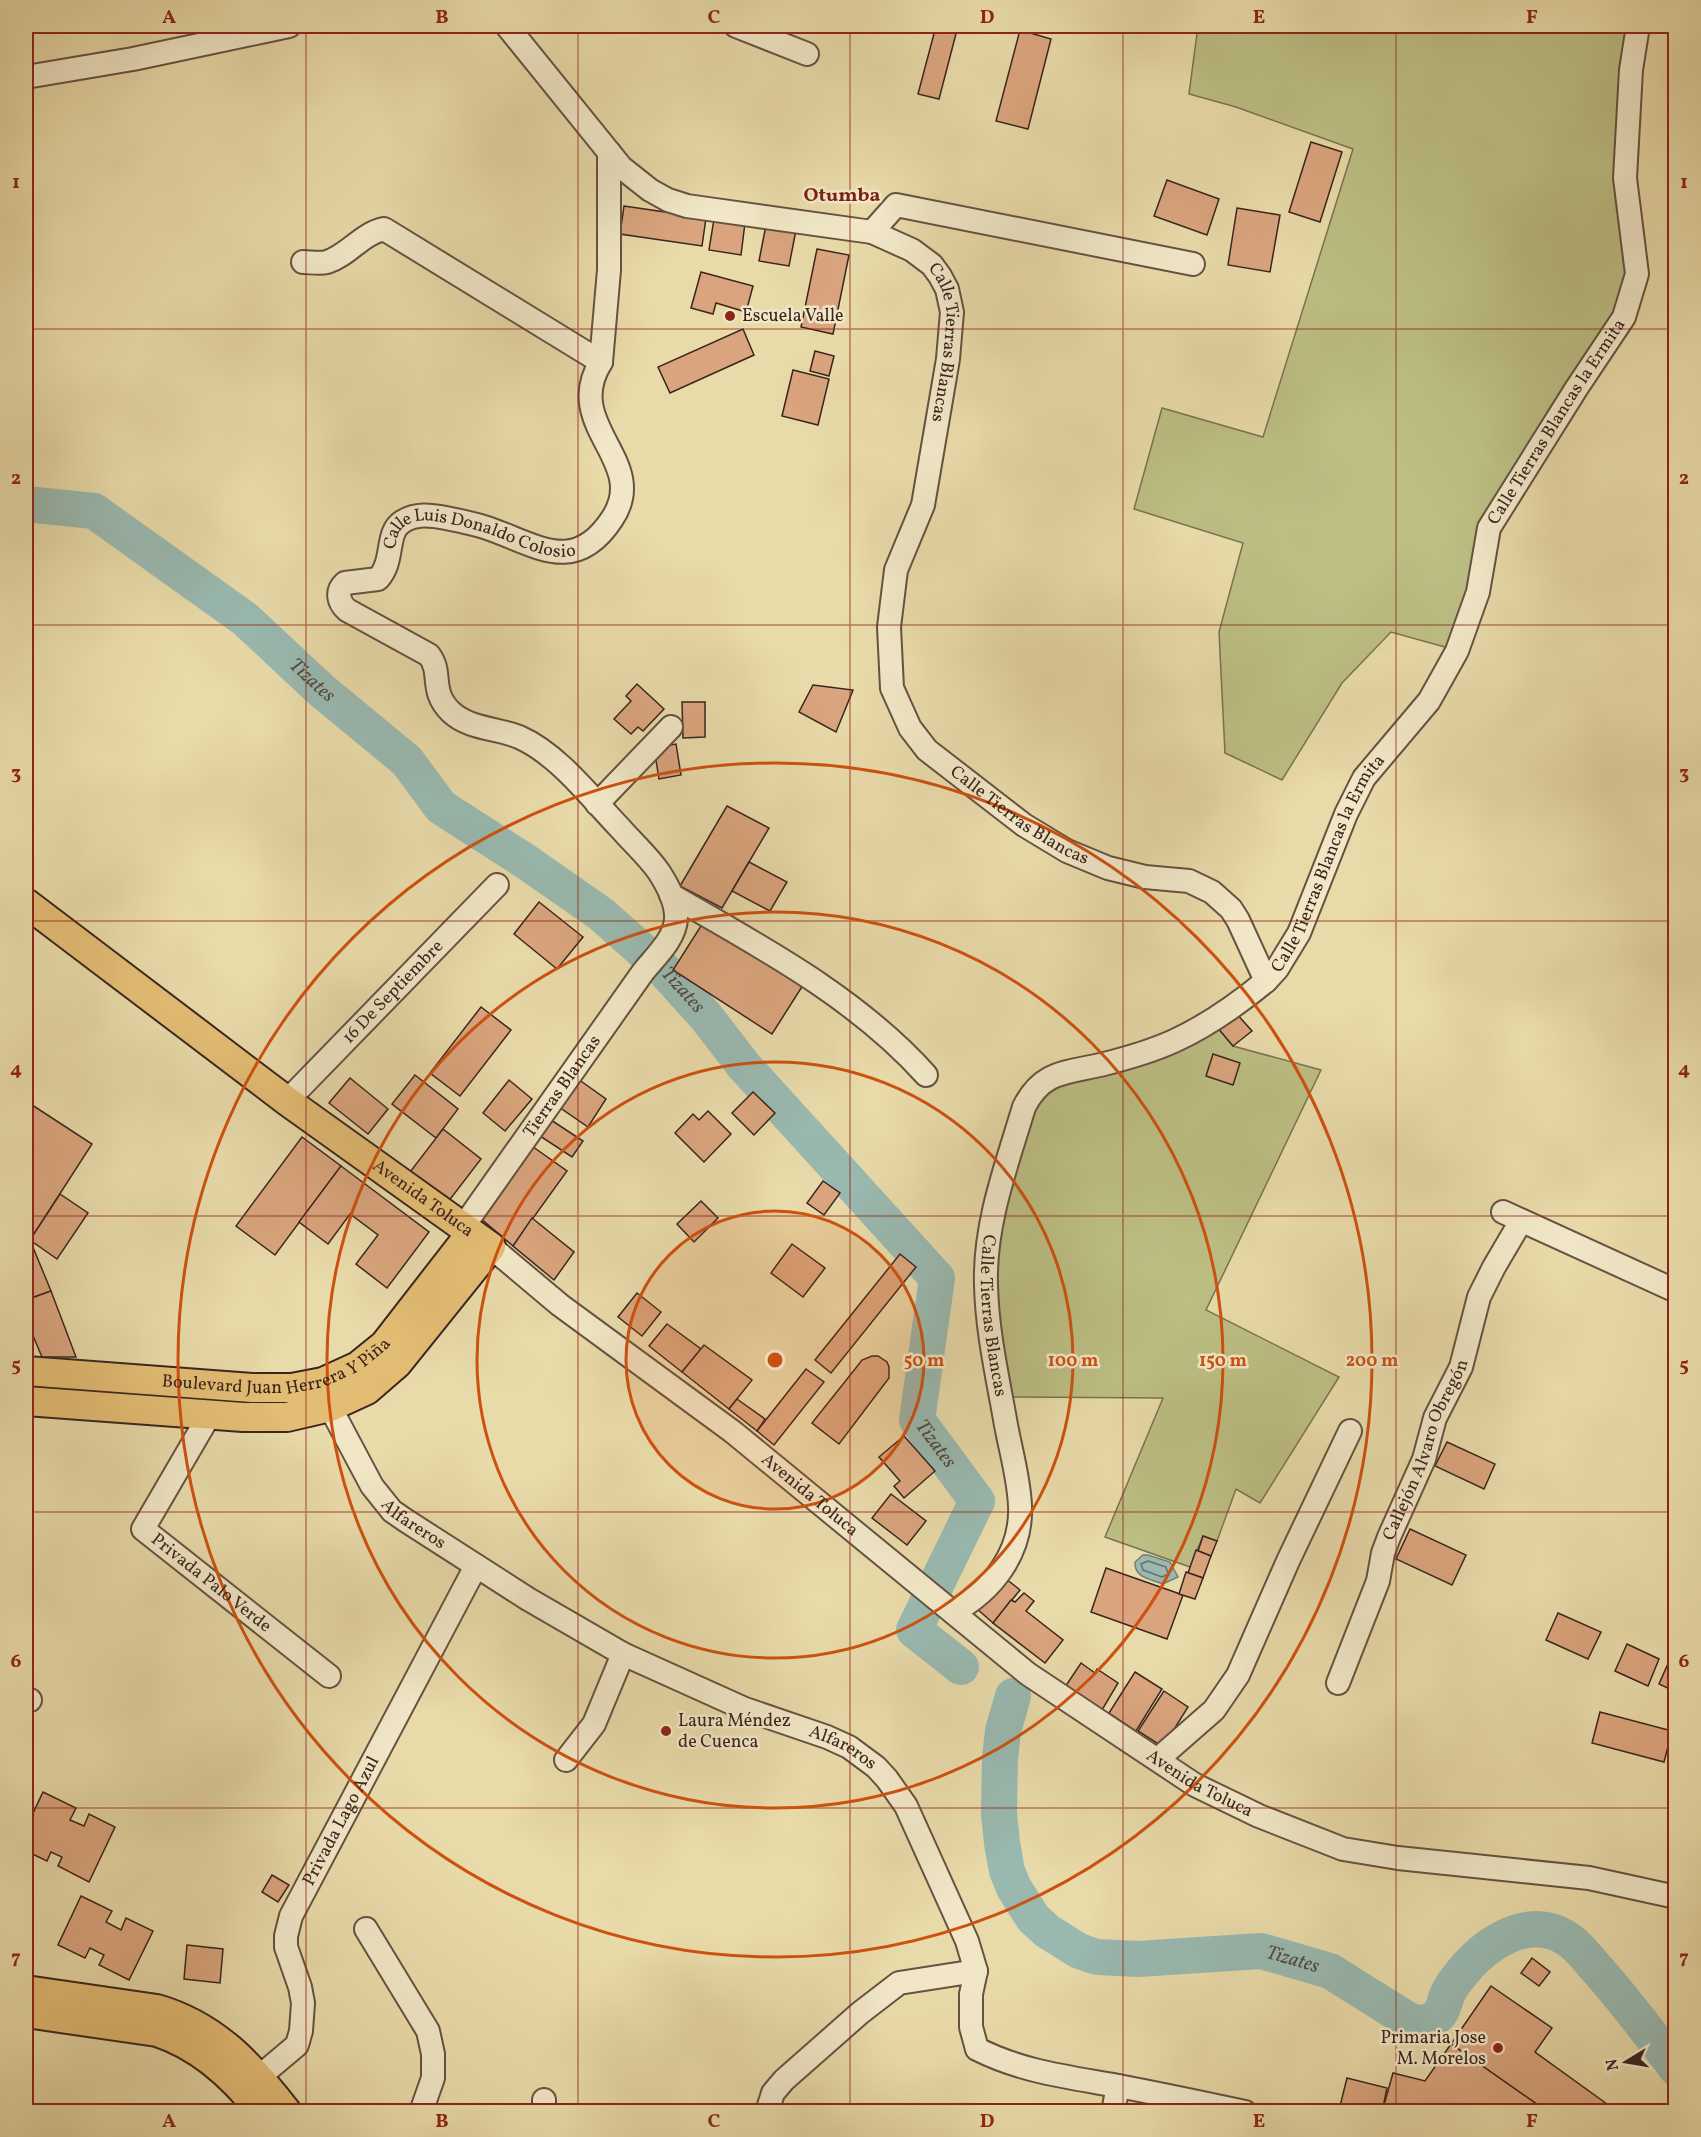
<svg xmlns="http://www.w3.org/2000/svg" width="1701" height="2137" viewBox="0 0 1701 2137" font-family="Vollkorn,serif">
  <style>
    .green { fill: #bcbe84; stroke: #7b7251; stroke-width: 1.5 }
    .water { fill: #99b9b0; stroke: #737e76; stroke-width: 1.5 }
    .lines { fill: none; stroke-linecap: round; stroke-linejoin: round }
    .shore { stroke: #6a6f67; stroke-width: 1.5 }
    .river { stroke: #99b9b0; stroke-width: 36 }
    .building { fill: #daa57e; stroke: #3a251e; stroke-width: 1.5 }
    .minor-casing { stroke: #665241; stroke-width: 26 }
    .major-casing { stroke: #3a251e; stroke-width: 32 }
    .minor { stroke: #f1e7c7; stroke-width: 22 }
    .major { stroke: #e4bd74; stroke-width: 28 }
    .grid { fill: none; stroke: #8f2418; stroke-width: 1.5; stroke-opacity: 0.55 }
    .ring { fill: none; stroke: #ce510f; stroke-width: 3 }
    .poi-dot { fill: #8f2418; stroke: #f1e7c7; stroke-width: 2 }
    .labels { text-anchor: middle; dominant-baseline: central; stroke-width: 5; stroke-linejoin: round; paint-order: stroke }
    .poi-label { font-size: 18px; fill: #3a251e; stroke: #f1e7c7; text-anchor: start }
    .street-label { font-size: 18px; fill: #3a251e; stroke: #f1e7c7 }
    .neighbourhood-label { font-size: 20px; font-weight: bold; fill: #7a1f14; stroke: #f1e7c7 }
    .water-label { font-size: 20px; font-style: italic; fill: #524a42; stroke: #f1e7c7 }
    .centre { fill: #ce510f; stroke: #f1e7c7; stroke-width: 3 }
    .ring-label { font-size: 18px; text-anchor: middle; font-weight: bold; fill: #ce510f; stroke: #f1e7c7; stroke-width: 5; stroke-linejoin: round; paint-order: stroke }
    .neatline { fill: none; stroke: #8f2418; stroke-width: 2 }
    .grid-label { font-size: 20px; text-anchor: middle; font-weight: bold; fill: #8f2418 }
  </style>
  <rect width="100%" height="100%" fill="#e9daa9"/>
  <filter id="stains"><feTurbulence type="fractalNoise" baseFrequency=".00333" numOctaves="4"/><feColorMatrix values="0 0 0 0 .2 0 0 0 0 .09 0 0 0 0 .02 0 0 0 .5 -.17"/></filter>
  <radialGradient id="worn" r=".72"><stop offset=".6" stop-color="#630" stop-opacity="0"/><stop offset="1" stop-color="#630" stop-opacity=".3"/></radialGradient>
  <!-- green -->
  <g class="green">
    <path d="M1198,26H1632L1631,273L1619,316L1484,526L1452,649L1391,632L1342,683L1282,780L1225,753L1219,632L1243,543L1134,509L1162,408L1263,437L1353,149L1236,107L1189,94Z"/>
    <path d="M1217,1027L1233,1046L1321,1070L1206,1310L1339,1377L1260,1503L1236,1489L1217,1541L1203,1536L1190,1567L1105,1537L1163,1398L1008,1397L1002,1368L994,1261L1029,1110L1042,1092Z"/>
  </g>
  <!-- water -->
  <path class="water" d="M1143,1555H1148L1170,1562L1178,1577L1163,1584C1151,1579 1134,1578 1135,1562Z"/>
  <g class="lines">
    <!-- shore -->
    <path class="shore" d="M1148,1561L1166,1567L1168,1574L1162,1577L1143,1570L1141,1564Z"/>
    <!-- river -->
    <g class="river">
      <path id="s1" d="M26,504L94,511L245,619L321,690L407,761L441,807L525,861L601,914L663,969L707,1018L744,1066L937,1278L917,1420L977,1501L914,1630L961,1667"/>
      <path id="s2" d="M1013,1696L1003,1731L1000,1758L999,1814L1002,1843L1007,1871L1014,1888L1033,1918L1047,1931L1079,1951L1097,1957L1138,1959L1261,1951L1330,1971L1405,2018C1415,2024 1426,2025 1435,2018C1443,2012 1443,2007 1446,1998C1448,1992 1453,1984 1457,1979C1483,1944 1533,1908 1574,1944C1582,1951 1589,1960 1596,1968C1624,1999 1650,2034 1676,2068"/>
    </g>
  </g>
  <!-- building -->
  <g class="building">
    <path d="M936,26H958L939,99L918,94Z"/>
    <path d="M1020,30L1051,39L1028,129L996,121Z"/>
    <path d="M1311,142L1342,152L1320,222L1289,212Z"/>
    <path d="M1167,180L1219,199L1207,235L1154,216Z"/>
    <path d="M624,206L706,218L702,246L620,234Z"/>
    <path d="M1237,208L1280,215L1270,272L1228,265Z"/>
    <path d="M714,219L745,223L741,255L709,250Z"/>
    <path d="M766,225L796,230L789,266L759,261Z"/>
    <path d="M817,249L849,255L833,334L801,327Z"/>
    <path d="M701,272L753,286L746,312L716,303L713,314L691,308Z"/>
    <path d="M743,329L754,355L670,393L658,367Z"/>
    <path d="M815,351L834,356L829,376L810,371Z"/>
    <path d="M793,370L829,379L818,425L782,416Z"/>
    <path d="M637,684L664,709L643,731L638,727L631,734L614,719L631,701L626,696Z"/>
    <path d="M813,685L853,690L836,732L799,712Z"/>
    <path d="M682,702H705V737L683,738Z"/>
    <path d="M676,744L681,775L659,779L654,748Z"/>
    <path d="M727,806L769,828L722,908L680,886Z"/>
    <path d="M749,862L787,882L770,911L732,891Z"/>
    <path d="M539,902L583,937L557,969L514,934Z"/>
    <path d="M706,918L805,982L772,1034L673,970Z"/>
    <path d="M481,1007L511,1030L460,1096L430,1073Z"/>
    <path d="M1235,1012L1252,1031L1233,1046L1217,1027Z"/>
    <path d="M1213,1054L1240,1063L1233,1085L1206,1076Z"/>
    <path d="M415,1075L458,1109L436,1138L392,1104Z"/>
    <path d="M350,1078L388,1109L368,1134L329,1103Z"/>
    <path d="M578,1079L606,1099L588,1127L559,1107Z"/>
    <path d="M509,1080L532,1099L505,1131L483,1113Z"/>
    <path d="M753,1092L775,1113L754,1135L732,1113Z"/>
    <path d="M26,1101L92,1144L30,1240L51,1291L26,1300Z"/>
    <path d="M708,1111L731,1134L704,1162L675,1133L693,1114L699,1120Z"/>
    <path d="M551,1120L583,1141L572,1157L540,1136Z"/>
    <path d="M443,1129L481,1159L448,1202L410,1172Z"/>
    <path d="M302,1137L341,1166L275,1255L236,1226Z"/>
    <path d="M529,1144L567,1171L513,1246L479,1217Z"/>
    <path d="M341,1166L429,1232L387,1288L356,1264L378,1235L350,1214L328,1244L299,1222Z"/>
    <path d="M823,1181L840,1193L824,1215L807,1203Z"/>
    <path d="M60,1194L88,1213L57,1259L30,1240Z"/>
    <path d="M701,1201L718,1218L694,1242L677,1224Z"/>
    <path d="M532,1218L574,1252L554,1280L513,1246Z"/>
    <path d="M792,1244L825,1268L803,1297L771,1273Z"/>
    <path d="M900,1254L916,1267L831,1373L815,1360Z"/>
    <path d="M51,1291L76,1357H42L26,1319V1300Z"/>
    <path d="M637,1293L661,1312L642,1336L618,1317Z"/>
    <path d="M667,1324L701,1349L682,1372L649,1346Z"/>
    <path d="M704,1345L752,1380L729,1409L682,1372Z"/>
    <path d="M872,1356H878L887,1362L889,1367V1378L839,1444L812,1423L859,1364L862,1360Z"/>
    <path d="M806,1369L824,1382L774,1445L757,1431Z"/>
    <path d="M737,1399L765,1419L757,1431L729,1409Z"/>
    <path d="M904,1436L935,1471L904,1498L894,1486L900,1481L879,1457Z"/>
    <path d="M1447,1442L1495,1464L1484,1489L1435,1466Z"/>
    <path d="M891,1494L926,1521L907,1545L872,1518Z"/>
    <path d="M1410,1529L1466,1555L1452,1585L1396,1559Z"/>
    <path d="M1203,1536L1217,1541L1211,1556L1198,1551Z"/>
    <path d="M1196,1550L1211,1556L1203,1578L1188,1573Z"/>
    <path d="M1106,1568L1183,1595L1167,1639L1091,1612Z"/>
    <path d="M1186,1572L1203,1578L1195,1599L1179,1594Z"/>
    <path d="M1005,1578L1020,1590L993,1623L976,1608Z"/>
    <path d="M1024,1593L1034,1601L1026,1611L1063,1640L1045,1663L993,1623L1011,1600L1015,1602Z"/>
    <path d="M1558,1613L1601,1632L1588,1659L1546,1640Z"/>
    <path d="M1627,1644L1659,1659L1648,1686L1615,1671Z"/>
    <path d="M1671,1657L1676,1659V1692L1659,1684Z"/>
    <path d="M1081,1663L1095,1673L1097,1669L1118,1683L1102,1710L1065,1687Z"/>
    <path d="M1135,1672L1162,1689L1136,1731L1109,1713Z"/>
    <path d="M1164,1691L1188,1707L1163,1747L1138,1731Z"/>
    <path d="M1600,1712L1672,1731L1664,1762L1592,1743Z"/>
    <path d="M43,1792L76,1808L70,1820L84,1826L89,1814L115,1827L89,1882L58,1866L62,1857L51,1852L47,1861L26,1851V1828Z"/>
    <path d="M272,1875L289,1885L278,1902L262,1892Z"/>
    <path d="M81,1896L112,1911L106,1922L121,1930L126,1918L153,1931L129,1980L99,1965L104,1955L90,1948L85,1958L58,1945Z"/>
    <path d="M187,1945L223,1949L220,1983L184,1979Z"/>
    <path d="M1532,1958L1550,1972L1539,1986L1521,1973Z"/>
    <path d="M1491,1986L1552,2028L1535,2052L1618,2112H1548L1451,2044Z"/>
    <path d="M1451,2044L1548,2112H1382L1393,2073L1425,2081Z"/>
    <path d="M1347,2078L1387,2088L1382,2112L1339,2110Z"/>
  </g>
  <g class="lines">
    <defs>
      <g id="minor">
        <path id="s3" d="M507,26L621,167L650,190L668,200L687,206L872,232L912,250L932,265L940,276L947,289L952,312L948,359L923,505L896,570L889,627L892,688L910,728L927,750L1024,825L1067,851L1108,868L1145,877L1189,881L1212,892L1231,909L1238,920L1266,981C1238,1004 1207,1026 1174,1041C1152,1051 1128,1058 1104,1064C1069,1073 1043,1069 1024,1107C1007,1164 984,1224 986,1285C987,1332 998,1379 1006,1425C1011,1452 1019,1479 1020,1506C1022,1553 992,1591 953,1612"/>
        <path d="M736,26L807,54"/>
        <path d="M26,77L133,59L289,26"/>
        <path d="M872,232L896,205L1193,264"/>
        <path d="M303,262C310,262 320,264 327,262C349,255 361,234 384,229L601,362"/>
        <path d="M597,804L671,727"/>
        <path d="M671,895C761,947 856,997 926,1075"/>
        <path id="s4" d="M1266,981L1277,969L1299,933L1346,814L1364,778L1429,701L1457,651L1478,592L1489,528L1576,389L1624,317L1637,274L1625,178L1631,70L1638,26"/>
        <path id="s5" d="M287,1101L497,885"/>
        <path d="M1503,1212L1676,1291"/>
        <path id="s6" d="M463,1227L643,972C655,957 675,939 676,919C677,902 668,886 659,872C648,856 633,843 620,828C591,798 558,754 519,737C497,728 469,729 451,712C429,691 443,673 429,655L347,610C338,602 336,591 345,583L378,579C395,561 385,533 402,522C416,513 430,515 446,518C461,521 476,524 490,529C538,546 575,575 612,519C651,461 561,426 601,362L609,270V152"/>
        <path id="s7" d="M491,1247L560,1305L733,1432L1028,1674L1195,1785L1259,1816L1343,1849L1398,1858L1589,1878L1676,1897"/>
        <path id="s8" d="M326,1392L330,1407L372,1486L392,1511L405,1520L528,1599L623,1654L745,1709L827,1737L849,1747L876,1767L887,1779L906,1806L967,1941L976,1971L971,1994V2027L977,2049C1023,2072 1068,2077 1118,2086C1161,2094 1203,2103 1245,2112"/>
        <path id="s9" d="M210,1414L143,1529L329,1676"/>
        <path id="s10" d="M1338,1683L1378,1581L1383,1553L1389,1537L1424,1459L1435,1418L1461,1367L1479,1297L1494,1267L1521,1221"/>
        <path d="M26,1700H30"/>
        <path d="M1158,1759L1214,1710L1238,1675L1288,1561L1350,1431"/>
        <path d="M566,1760L594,1724L623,1654"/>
        <path d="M366,1929L428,2031L433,2054V2078L421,2112"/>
        <path id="s11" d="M259,2077L297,2045L301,2031L303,2003L300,1987L286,1947V1936L291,1916L476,1566"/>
        <path d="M544,2100V2112"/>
        <path d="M767,2112L773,2093L784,2080L860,2013L899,1983L976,1971"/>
        <path d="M1113,2112L1118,2086"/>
      </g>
      <g id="major">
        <path id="s12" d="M26,903L287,1101L491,1247L397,1364L367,1390L330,1407L287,1417H243L26,1401"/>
        <path id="s13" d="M26,1371L252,1388H292L323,1382L358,1366L384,1345L471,1233"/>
        <path d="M26,1990L157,2009C215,2026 251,2065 287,2112"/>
        <path d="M26,2013L157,2032C200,2046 233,2076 261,2112"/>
      </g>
    </defs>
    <!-- minor casing -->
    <use href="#minor" class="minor-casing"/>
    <!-- major casing -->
    <use href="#major" class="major-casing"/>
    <!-- minor -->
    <use href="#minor" class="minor"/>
    <!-- major -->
    <use href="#major" class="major"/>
  </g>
  <!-- grid -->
  <path class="grid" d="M306,26V2112M578,26V2112M850,26V2112M1123,26V2112M1396,26V2112M26,329H1676M26,625H1676M26,921H1676M26,1216H1676M26,1512H1676M26,1808H1676"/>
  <!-- distance rings -->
  <circle cx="775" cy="1360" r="149" fill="#ce510f" fill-opacity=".12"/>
  <g class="ring">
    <circle cx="775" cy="1360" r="149"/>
    <circle cx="775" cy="1360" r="298"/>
    <circle cx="775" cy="1360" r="448"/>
    <circle cx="775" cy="1360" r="597"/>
  </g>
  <!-- markers -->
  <g class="poi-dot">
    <circle cx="730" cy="316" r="6"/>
    <circle cx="666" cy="1731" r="6"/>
    <circle cx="1498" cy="2048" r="6"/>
  </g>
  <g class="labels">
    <!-- poi labels -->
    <g class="poi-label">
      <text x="742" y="316">Escuela Valle</text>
      <text x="678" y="1721">Laura Méndez<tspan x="678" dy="21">de Cuenca</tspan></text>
      <text x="1486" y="2038" text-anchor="end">Primaria Jose<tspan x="1486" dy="21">M. Morelos</tspan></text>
    </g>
    <!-- street labels -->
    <g class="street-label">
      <text stroke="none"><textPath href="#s3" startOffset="596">Calle Tierras Blancas</textPath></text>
      <text stroke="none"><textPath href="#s4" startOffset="638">Calle Tierras Blancas la Ermita</textPath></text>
      <text stroke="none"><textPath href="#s6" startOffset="1054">Calle Luis Donaldo Colosio</textPath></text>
      <text stroke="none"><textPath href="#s3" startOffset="1136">Calle Tierras Blancas</textPath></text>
      <text stroke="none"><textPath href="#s4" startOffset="134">Calle Tierras Blancas la Ermita</textPath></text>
      <text stroke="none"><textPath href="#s5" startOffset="152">16 De Septiembre</textPath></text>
      <text stroke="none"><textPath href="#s6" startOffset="172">Tierras Blancas</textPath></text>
      <text stroke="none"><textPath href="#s12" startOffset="495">Avenida Toluca</textPath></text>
      <text stroke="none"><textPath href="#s3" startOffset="1946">Calle Tierras Blancas</textPath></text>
      <text stroke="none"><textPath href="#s13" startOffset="256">Boulevard Juan Herrera Y Piña</textPath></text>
      <text stroke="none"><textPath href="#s10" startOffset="250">Callejón Alvaro Obregón</textPath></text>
      <text stroke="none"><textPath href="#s7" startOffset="404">Avenida Toluca</textPath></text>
      <text stroke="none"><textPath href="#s8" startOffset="162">Alfareros</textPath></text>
      <text stroke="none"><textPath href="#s9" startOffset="220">Privada Palo Verde</textPath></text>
      <text stroke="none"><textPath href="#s8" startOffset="648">Alfareros</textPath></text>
      <text stroke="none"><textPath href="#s7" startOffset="890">Avenida Toluca</textPath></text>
      <text stroke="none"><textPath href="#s11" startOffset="290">Privada Lago Azul</textPath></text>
    </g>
    <!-- neighbourhood labels -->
    <g class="neighbourhood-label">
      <text x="842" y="196">Otumba</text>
    </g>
    <!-- water labels -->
    <g class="water-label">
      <text stroke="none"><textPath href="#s1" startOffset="345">Tizates</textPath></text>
      <text stroke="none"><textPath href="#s1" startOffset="831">Tizates</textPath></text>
      <text stroke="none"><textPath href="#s1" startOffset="1389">Tizates</textPath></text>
      <text stroke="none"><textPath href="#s2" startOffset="504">Tizates</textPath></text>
    </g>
  </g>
  <circle cx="775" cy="1360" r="9" class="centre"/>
  <g class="ring-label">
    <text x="924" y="1366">50 m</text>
    <text x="1073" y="1366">100 m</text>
    <text x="1223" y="1366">150 m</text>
    <text x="1372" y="1366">200 m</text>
  </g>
  <!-- margin -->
  <rect width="1701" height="2137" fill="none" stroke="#e9daa9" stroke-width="66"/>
  <!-- north arrow -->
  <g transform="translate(1626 2062) rotate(259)" stroke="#f1e7c7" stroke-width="4.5" paint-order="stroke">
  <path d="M0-4.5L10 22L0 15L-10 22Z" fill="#3a251e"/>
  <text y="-9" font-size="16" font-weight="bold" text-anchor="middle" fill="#3a251e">N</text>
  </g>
  <rect x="33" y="33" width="1635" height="2071" class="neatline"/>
  <g class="grid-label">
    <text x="169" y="23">A</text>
    <text x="442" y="23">B</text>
    <text x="714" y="23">C</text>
    <text x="987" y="23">D</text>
    <text x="1259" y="23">E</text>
    <text x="1532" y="23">F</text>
    <text x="16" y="188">1</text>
    <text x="1684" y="188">1</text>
    <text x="16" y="484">2</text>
    <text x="1684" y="484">2</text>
    <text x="16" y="779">3</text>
    <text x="1684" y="779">3</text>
    <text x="16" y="1075">4</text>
    <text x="1684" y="1075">4</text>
    <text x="16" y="1371">5</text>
    <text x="1684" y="1371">5</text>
    <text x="16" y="1667">6</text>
    <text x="1684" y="1667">6</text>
    <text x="16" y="1963">7</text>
    <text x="1684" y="1963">7</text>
    <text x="169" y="2127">A</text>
    <text x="442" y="2127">B</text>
    <text x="714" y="2127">C</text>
    <text x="987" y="2127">D</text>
    <text x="1259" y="2127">E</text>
    <text x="1532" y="2127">F</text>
  </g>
  <rect width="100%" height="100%" filter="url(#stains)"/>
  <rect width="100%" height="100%" fill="url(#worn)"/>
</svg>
